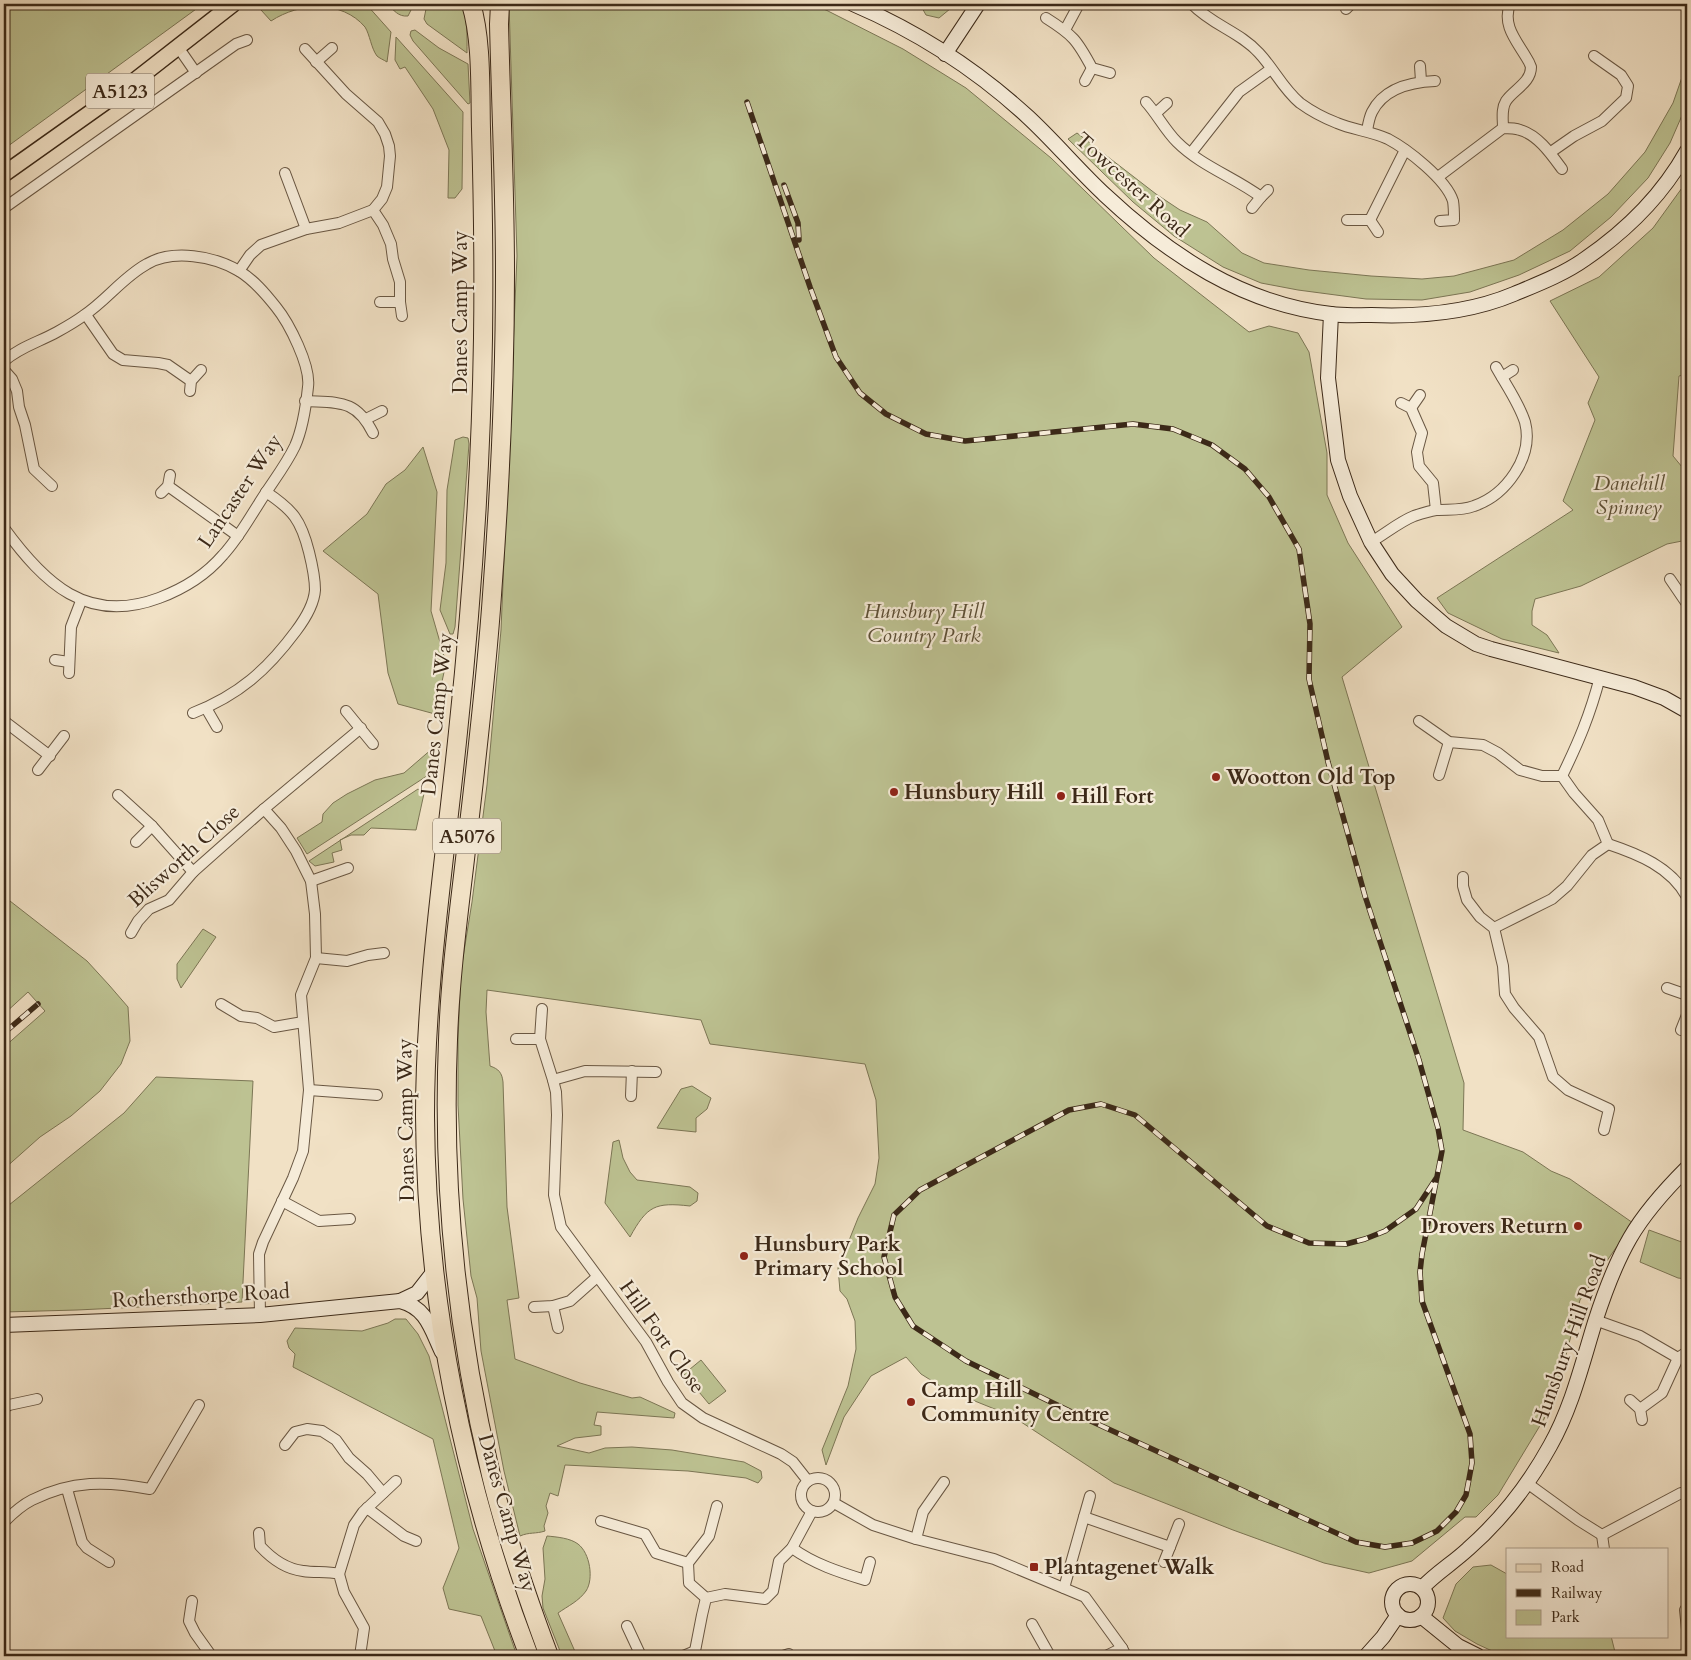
<svg xmlns="http://www.w3.org/2000/svg" width="1691" height="1660" viewBox="0 0 1691 1660" font-family="Cardo,serif">
  <style>
    .green { fill: #bdc292; stroke: #7c7655 }
    .lines { fill: none; stroke-linecap: round; stroke-linejoin: round }
    .street-casing { stroke: #695743; stroke-width: 12 }
    .secondary-casing { stroke: #3c2918; stroke-width: 16 }
    .primary-casing { stroke: #3c2918; stroke-width: 18 }
    .highway-casing { stroke: #3c2918; stroke-width: 20 }
    .street { stroke: #f6ecd9; stroke-width: 10 }
    .secondary { stroke: #f6ecd9; stroke-width: 14 }
    .primary { stroke: #f1e1c5; stroke-width: 15 }
    .highway { stroke: #f1e1c5; stroke-width: 18 }
    .rail-casing { stroke: #3c2918; stroke-width: 5.5 }
    .rail { stroke: #f6ecd9; stroke-width: 4; stroke-dasharray: 11; stroke-linecap: butt }
    .poi-dot { fill: #8f2418; stroke: #f6ecd9; stroke-width: 2 }
    .labels { text-anchor: middle; dominant-baseline: central; stroke-width: 4.5; stroke-linejoin: round; paint-order: stroke }
    .shield { fill: #f6ecd9; stroke: #746452; stroke-width: 1 }
    .shield-label { font-size: 20px; font-weight: bold; fill: #3c2918 }
    .street-label { font-size: 21px; fill: #3c2918; stroke: #f6ecd9 }
    .park-label { font-size: 21px; font-style: italic; fill: #5c4f36; stroke: #f6ecd9 }
    .poi-label { font-size: 21px; font-weight: bold; fill: #3c2918; stroke: #f6ecd9; text-anchor: start }
  </style>
  <rect width="100%" height="100%" fill="#f1e1c5"/>
  <filter id="stains"><feTurbulence type="fractalNoise" baseFrequency=".004" numOctaves="4"/><feColorMatrix values="0 0 0 0 .2 0 0 0 0 .09 0 0 0 0 .02 0 0 0 .5 -.17"/></filter>
  <radialGradient id="worn" r=".72"><stop offset=".6" stop-color="#630" stop-opacity="0"/><stop offset="1" stop-color="#630" stop-opacity=".3"/></radialGradient>
  <!-- green -->
  <g class="green">
    <path d="M4,4H203L4,149Z"/>
    <path d="M270,4H366L391,32L387,62C384,60 379,58 377,56C371,48 370,35 365,27C342,0 300,2 271,21L261,10Z"/>
    <path d="M387,4H414L408,16C398,17 394,10 387,4Z"/>
    <path d="M427,4H461C468,20 467,35 467,53L427,24L424,19Z"/>
    <path d="M509,4H809L826,10L903,49L966,88L1051,158L1154,258L1249,332L1269,326L1298,333L1309,352L1327,453V495L1348,543L1402,627L1342,677L1464,1083L1463,1130L1523,1152L1551,1171L1570,1179L1633,1223L1580,1300L1558,1387L1544,1419L1498,1495L1476,1517H1465L1412,1561L1369,1573L1324,1563L1233,1530L1114,1483L1012,1416L945,1389L921,1374L906,1357L871,1376L844,1417L826,1465L822,1450L848,1386L856,1349L855,1321L847,1299L840,1291L838,1268L858,1218L875,1184L879,1158L876,1100L865,1064L710,1044L701,1020L487,990L486,1012L490,1066C499,1069 502,1073 503,1082L507,1207L519,1298L507,1300L515,1359L580,1383L632,1398L640,1397L675,1413L674,1418L597,1412L594,1425L601,1426V1435L575,1438L557,1446L589,1453L605,1448L632,1447L672,1450L744,1462L761,1471L762,1478L758,1483L746,1478L688,1471L565,1465L558,1496L550,1493L546,1506L548,1513L544,1526L545,1531C536,1534 529,1532 520,1536L504,1471L481,1351L477,1298L471,1276L463,1199L458,1105V1040L461,970L472,902L487,785L501,630L517,256Z"/>
    <path d="M917,4H956L939,18L926,15L921,6Z"/>
    <path d="M415,30L439,48L468,64L470,103L468,104L413,41L410,35L411,31Z"/>
    <path d="M396,37L463,112L462,189L455,198H448L449,150L433,109L405,67L400,69L395,60Z"/>
    <path d="M1687,63V104L1670,143L1648,178L1611,217L1570,251L1519,275L1470,292L1422,300L1366,299L1298,290L1261,283L1223,267L1174,236L1133,202L1068,139L1077,133L1156,194L1180,210L1207,222L1242,253L1264,263L1309,270L1371,276L1422,279L1454,276L1514,260L1563,230L1608,194L1645,152L1673,103Z"/>
    <path d="M1687,181V374L1679,376L1673,456L1687,473V540L1667,544L1581,586L1535,599L1532,611V625L1547,635L1559,653L1502,639L1448,613L1437,598L1573,510L1563,501L1595,420L1588,403L1599,377L1550,301L1599,277L1653,228Z"/>
    <path d="M463,437L468,438L469,444L455,627L453,634H450L440,610L446,563L447,490L455,440Z"/>
    <path d="M423,447L437,492L431,611L446,663L435,714L398,704L388,673L378,594L323,551L367,514L386,484L405,470Z"/>
    <path d="M433,748V772L307,854L297,838L322,822L323,814L333,803L347,794L375,780L404,773Z"/>
    <path d="M418,789L421,791L425,789L416,830L371,828L364,835H351L340,840L342,850L332,853L334,862L315,866L309,861Z"/>
    <path d="M10,901L87,961L109,985L128,1007L130,1041L121,1064L100,1091L71,1116L40,1137L4,1169V1047L45,1011L28,992L4,1014V906Z"/>
    <path d="M203,929L216,937L181,988L177,979V964Z"/>
    <path d="M156,1077L253,1081L242,1302L77,1310L4,1312V1209L124,1113Z"/>
    <path d="M692,1086L711,1098L707,1109L696,1118V1132L657,1128L681,1089Z"/>
    <path d="M619,1140L623,1158L630,1172L637,1180L690,1187L698,1193L697,1201L690,1206C655,1202 647,1206 630,1237L605,1203L613,1142Z"/>
    <path d="M1649,1230L1687,1244V1279L1678,1278L1640,1262Z"/>
    <path d="M395,1319H406L418,1334L429,1356L473,1529L517,1656H497L481,1616L449,1609L443,1588L459,1548L433,1439L293,1367L295,1354L289,1348L287,1341L295,1328L362,1331L388,1323Z"/>
    <path d="M701,1360L726,1391L709,1404L684,1374Z"/>
    <path d="M547,1536C557,1537 570,1538 578,1544C590,1553 594,1579 586,1591C579,1601 568,1606 558,1613L577,1656H562L543,1608L542,1596L545,1579L543,1548Z"/>
    <path d="M1491,1565L1507,1574V1636H1611L1616,1656H1503L1477,1644L1455,1631L1443,1618L1456,1584L1473,1567Z"/>
  </g>
  <g class="lines">
    <defs>
      <g id="street">
        <path d="M1192,4C1212,25 1240,32 1259,53C1274,69 1283,89 1300,103C1311,111 1324,118 1337,123C1353,130 1371,131 1388,139C1407,149 1446,179 1453,201C1454,207 1454,214 1454,220L1440,221"/>
        <path d="M1346,9L1351,4"/>
        <path d="M1046,18C1073,35 1077,40 1092,68L1110,73"/>
        <path d="M1065,30L1079,4"/>
        <path d="M178,47L196,73"/>
        <path d="M316,62L332,48"/>
        <path d="M1420,66L1421,81"/>
        <path d="M1085,81L1092,68"/>
        <path d="M1146,102C1157,114 1165,130 1177,142C1201,166 1234,177 1261,197L1268,190"/>
        <path d="M1156,113L1167,103"/>
        <path d="M1503,128C1503,119 1501,109 1506,101C1513,90 1531,83 1531,67C1530,64 1528,60 1526,57C1516,40 1502,25 1510,4"/>
        <path d="M1367,131C1368,125 1369,118 1372,112C1384,88 1410,82 1435,81"/>
        <path d="M1551,152L1574,136L1602,121L1626,98L1628,86L1621,75L1594,56"/>
        <path d="M1191,153L1239,92L1271,69"/>
        <path d="M285,173L306,229"/>
        <path d="M1438,177L1503,128C1509,128 1515,128 1520,130C1538,135 1551,154 1562,169"/>
        <path d="M4,208L236,44L247,40"/>
        <path d="M1252,208L1261,197"/>
        <path d="M373,210L383,225L391,244L393,259L400,282V302L402,316"/>
        <path d="M1347,220H1370L1405,150"/>
        <path d="M1370,220L1378,232"/>
        <path d="M239,271L250,255L261,245L306,229L339,223L373,210L382,199L387,187L390,156L389,146L385,134L378,122L346,94L305,49"/>
        <path d="M380,302H400"/>
        <path d="M86,315L113,354L123,360L158,363L168,365L191,381"/>
        <path d="M4,361C20,347 39,342 57,332C66,327 75,322 83,316C106,301 123,277 147,264C173,249 214,256 239,271C254,280 265,293 276,307C289,323 311,366 308,387C306,406 303,428 295,446C285,467 270,485 258,505C247,522 237,540 223,555C206,575 183,589 159,598C87,625 44,583 4,528"/>
        <path d="M4,370L12,379L17,391L19,407L25,425L34,469L52,486"/>
        <path d="M1502,377L1513,370"/>
        <path d="M190,391L191,381L201,370"/>
        <path d="M305,401C339,403 356,399 373,433"/>
        <path d="M1401,403L1411,408L1422,433L1417,452L1419,466L1433,483L1436,510"/>
        <path d="M1411,408L1420,395"/>
        <path d="M366,419L382,411"/>
        <path d="M168,486L238,536"/>
        <path d="M161,493L168,486L170,475"/>
        <path d="M1371,542C1385,534 1399,522 1414,516C1420,514 1429,511 1436,510C1449,509 1461,511 1474,506C1506,495 1534,457 1525,422C1519,403 1506,385 1496,367"/>
        <path d="M1670,579L1687,604"/>
        <path d="M55,660L69,662"/>
        <path d="M69,673L71,627L81,601"/>
        <path d="M206,708L217,727"/>
        <path d="M346,711L373,744"/>
        <path d="M193,713C239,695 267,670 296,631C305,619 314,605 315,590C315,577 312,564 309,552C301,520 293,510 266,492"/>
        <path d="M4,721L50,756"/>
        <path d="M1419,721L1449,742L1483,745L1498,753L1520,770L1542,776H1562"/>
        <path d="M38,770L64,736"/>
        <path d="M1439,775L1449,742"/>
        <path d="M1562,776C1579,741 1590,715 1600,677"/>
        <path d="M118,795L152,826L193,872"/>
        <path d="M136,842L152,826"/>
        <path d="M1608,844C1638,854 1671,867 1687,897"/>
        <path d="M1463,877V886L1467,900L1480,917L1494,928L1503,966L1505,994L1514,1008L1539,1037L1553,1077L1568,1090L1609,1109L1604,1130"/>
        <path d="M311,881L348,868"/>
        <path d="M1494,928L1552,899L1567,886L1592,855L1608,844L1598,820L1574,793L1562,776"/>
        <path d="M131,933L138,921L149,909L169,900L193,872L264,809L361,728"/>
        <path d="M316,958L347,961L368,955L384,953"/>
        <path d="M1667,988L1687,995"/>
        <path d="M221,1004L241,1016L257,1018L274,1027L303,1022"/>
        <path d="M542,1009L540,1039L553,1080L556,1092L557,1115L554,1195L561,1227L646,1342L668,1382L682,1403L703,1418L781,1454L793,1462L808,1481"/>
        <path d="M1681,1030L1687,1015"/>
        <path d="M516,1039H540"/>
        <path d="M553,1080L585,1071L656,1072"/>
        <path d="M309,1090L377,1095"/>
        <path d="M631,1096L632,1071"/>
        <path d="M282,1201L319,1221L350,1219"/>
        <path d="M553,1306L558,1328"/>
        <path d="M534,1307L553,1306L570,1301L597,1277"/>
        <path d="M260,1315L259,1254L263,1242L293,1178L303,1151L309,1090L301,995L316,958L315,914L311,881L296,851L281,828L264,809"/>
        <path d="M1595,1320L1640,1336L1678,1358"/>
        <path d="M1630,1400L1640,1409L1642,1420"/>
        <path d="M4,1408L9,1405L37,1399"/>
        <path d="M1640,1409L1662,1393L1678,1358L1687,1352"/>
        <path d="M285,1445L295,1432L307,1429L322,1431L336,1440L349,1458L367,1474L383,1493"/>
        <circle cx="818" cy="1495" r="17"/>
        <path d="M1527,1483L1578,1520L1602,1535L1681,1493"/>
        <path d="M67,1489L82,1542L87,1548L109,1562"/>
        <path d="M834,1503L873,1525L916,1539L994,1559L1085,1597L1122,1648L1126,1656"/>
        <path d="M367,1508L404,1536L416,1541"/>
        <path d="M1084,1517L1090,1496"/>
        <path d="M601,1521L645,1534L656,1553L688,1563"/>
        <path d="M4,1522C12,1514 22,1505 32,1500C72,1480 107,1481 150,1489L199,1405"/>
        <path d="M259,1533L260,1546C271,1558 286,1569 303,1571C315,1573 327,1571 339,1574L344,1592L364,1628L360,1656"/>
        <path d="M1602,1535L1604,1549"/>
        <path d="M916,1539L923,1512L944,1482"/>
        <path d="M1170,1547L1179,1524"/>
        <path d="M792,1548C814,1564 839,1572 865,1580L870,1562"/>
        <path d="M339,1574L354,1525L363,1512L396,1481"/>
        <path d="M1064,1588L1084,1517L1170,1547L1164,1562"/>
        <path d="M706,1598L689,1583L688,1563L709,1536L717,1506"/>
        <path d="M192,1601L189,1621L195,1633L210,1654V1656"/>
        <path d="M1687,1607L1685,1610L1687,1629"/>
        <path d="M1032,1624L1050,1656"/>
        <path d="M627,1626L641,1656"/>
        <path d="M4,1650L5,1656"/>
        <path d="M683,1656L695,1651"/>
        <path d="M697,1656L695,1651L702,1615L706,1598L725,1594L765,1599L773,1591L779,1561L792,1548L812,1511"/>
        <path d="M783,1656L789,1654"/>
        <path d="M1106,1656L1122,1648"/>
      </g>
      <g id="secondary">
        <path d="M853,4C916,31 977,70 1028,117C1055,142 1079,171 1105,195C1169,255 1243,304 1331,314C1345,316 1358,315 1371,315C1420,317 1469,313 1514,294C1538,284 1564,274 1585,259C1626,231 1663,194 1687,151"/>
        <path d="M945,54L978,4"/>
        <path d="M1331,314L1328,378L1338,460L1350,496L1371,542L1392,574L1417,601L1446,626L1476,644L1491,649L1634,687L1664,698L1687,711"/>
        <path d="M400,1301L417,1293L435,1270"/>
        <path d="M4,1325L260,1315L400,1301C427,1308 431,1329 442,1352"/>
        <circle cx="1410" cy="1602" r="18"/>
        <path d="M1422,1588C1436,1573 1453,1563 1468,1549C1501,1520 1529,1484 1550,1446C1572,1407 1582,1364 1595,1322C1604,1294 1615,1264 1630,1238C1645,1212 1666,1189 1687,1168"/>
        <path d="M1421,1616L1458,1646L1478,1656"/>
        <path d="M1366,1656L1383,1637L1398,1615"/>
      </g>
      <path id="primary" d="M4,174L128,86L233,4"/>
      <g id="highway">
        <path d="M471,4C482,39 480,91 481,129C483,199 484,268 483,338C481,470 472,601 458,732C445,860 425,987 425,1116C426,1300 463,1484 529,1656"/>
        <path d="M500,4L499,24C501,107 505,190 505,273C505,380 500,488 492,595C486,683 475,771 465,859C458,919 450,979 448,1040C442,1185 457,1334 491,1475C506,1537 527,1597 549,1656"/>
      </g>
    </defs>
    <!-- street casing -->
    <use href="#street" class="street-casing"/>
    <!-- secondary casing -->
    <use href="#secondary" class="secondary-casing"/>
    <!-- primary casing -->
    <use href="#primary" class="primary-casing"/>
    <!-- highway casing -->
    <use href="#highway" class="highway-casing"/>
    <!-- street -->
    <use href="#street" class="street"/>
    <!-- secondary -->
    <use href="#secondary" class="secondary"/>
    <!-- primary -->
    <use href="#primary" class="primary"/>
    <!-- highway -->
    <use href="#highway" class="highway"/>
    <defs>
      <g id="rail">
        <path d="M747,102L810,287L836,357L860,393L886,414L926,434L965,441L1133,424L1173,429L1212,445L1245,469L1269,497L1299,549L1310,624L1309,679L1328,762L1365,896L1419,1060L1438,1128L1442,1151L1422,1254L1420,1272L1422,1301L1470,1434L1472,1463L1466,1495L1456,1512L1437,1531L1412,1543L1385,1547L1356,1542L1082,1417L966,1361L913,1326L895,1297L884,1257L894,1215L920,1190L1069,1110L1101,1104L1135,1115L1267,1226L1309,1243L1346,1244L1365,1239L1385,1231L1416,1209L1437,1177"/>
        <path d="M784,185L798,223L799,240"/>
        <path d="M4,1033L38,1004"/>
      </g>
    </defs>
    <!-- rail casing -->
    <use href="#rail" class="rail-casing"/>
    <!-- rail -->
    <use href="#rail" class="rail"/>
  </g>
  <!-- markers -->
  <g class="poi-dot">
    <circle cx="1216" cy="777" r="5"/>
    <circle cx="894" cy="792" r="5"/>
    <circle cx="1061" cy="796" r="5"/>
    <circle cx="1578" cy="1226" r="5"/>
    <circle cx="744" cy="1256" r="5"/>
    <circle cx="911" cy="1402" r="5"/>
    <rect x="1029" y="1562" width="10" height="10" rx="2.5"/>
  </g>
  <g class="labels">
    <!-- shield labels -->
    <g class="shield">
      <rect x="86" y="73.5" width="68" height="35" rx="4"/>
      <rect x="433" y="818.5" width="68" height="35" rx="4"/>
    </g>
    <g class="shield-label">
      <text x="120" y="91">A5123</text>
      <text x="467" y="836">A5076</text>
    </g>
    <!-- street labels -->
    <g class="street-label">
      <text transform="translate(1132 185) rotate(42)">Towcester Road</text>
      <text transform="translate(460 312) rotate(-90)">Danes Camp Way</text>
      <text transform="translate(240 491) rotate(-56)">Lancaster Way</text>
      <text transform="translate(437 714) rotate(-84)">Danes Camp Way</text>
      <text transform="translate(184 856) rotate(-42)">Blisworth Close</text>
      <text transform="translate(406 1120) rotate(-91)">Danes Camp Way</text>
      <text transform="translate(201 1296) rotate(-3)">Rothersthorpe Road</text>
      <text transform="translate(662 1337) rotate(55)">Hill Fort Close</text>
      <text transform="translate(1569 1341) rotate(-70)">Hunsbury Hill Road</text>
      <text transform="translate(507 1513) rotate(74)">Danes Camp Way</text>
    </g>
    <!-- park labels -->
    <g class="park-label">
      <text x="1629" y="483">Danehill<tspan x="1629" dy="24">Spinney</tspan></text>
      <text x="924" y="611">Hunsbury Hill<tspan x="924" dy="24">Country Park</tspan></text>
    </g>
    <!-- poi labels -->
    <g class="poi-label">
      <text x="1226" y="777">Wootton Old Top</text>
      <text x="904" y="792">Hunsbury Hill</text>
      <text x="1071" y="796">Hill Fort</text>
      <text x="1568" y="1226" text-anchor="end">Drovers Return</text>
      <text x="754" y="1244">Hunsbury Park<tspan x="754" dy="24">Primary School</tspan></text>
      <text x="921" y="1390">Camp Hill<tspan x="921" dy="24">Community Centre</tspan></text>
      <text x="1044" y="1567">Plantagenet Walk</text>
    </g>
  </g>
  <!-- margin -->
  <rect width="1691" height="1660" fill="none" stroke="#f1e1c5" stroke-width="20"/>
  <rect x="5" y="5" width="1681" height="1650" fill="none" stroke="#3c2918" stroke-width="2.5"/>
  <rect x="10" y="10" width="1671" height="1640" fill="none" stroke="#3c2918"/>
  <!-- legend -->
  <rect x="1506" y="1548" width="162" height="90" fill="#f6ecd9" stroke="#ac9e8c"/>
  <rect x="1516" y="1564" width="25" height="8" fill="#f1e1c5" stroke="#ac9e8c"/>
  <text x="1551" y="1572" font-size="15" fill="#3c2918">Road</text>
  <rect x="1516" y="1589" width="25" height="8" fill="#3c2918" stroke="#ac9e8c"/>
  <text x="1551" y="1598" font-size="15" fill="#3c2918">Railway</text>
  <rect x="1516" y="1610" width="25" height="15" fill="#bdc292" stroke="#ac9e8c"/>
  <text x="1551" y="1622" font-size="15" fill="#3c2918">Park</text>
  <rect width="100%" height="100%" filter="url(#stains)"/>
  <rect width="100%" height="100%" fill="url(#worn)"/>
</svg>
